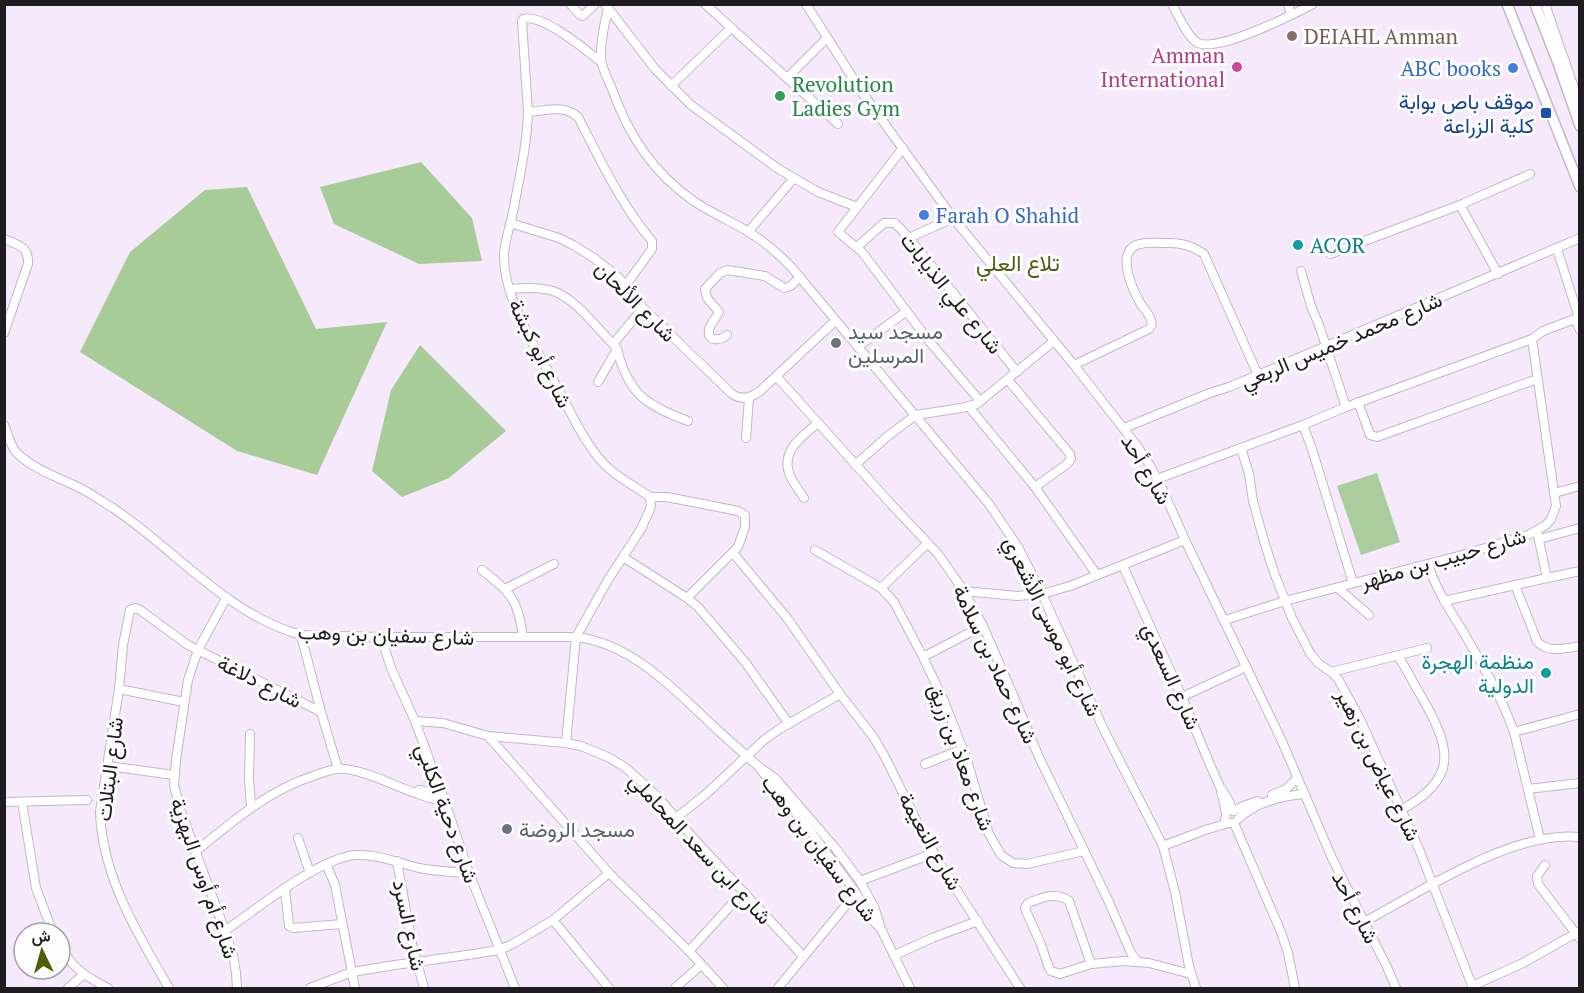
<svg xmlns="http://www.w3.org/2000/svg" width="1584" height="993" viewBox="0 0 1584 993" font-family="'PT Serif',Vazirmatn,serif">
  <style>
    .green { fill: #abcc9c }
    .forest { fill: #a7cc97 }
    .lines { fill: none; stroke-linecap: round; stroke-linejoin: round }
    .minor-casing { stroke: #c5b5cb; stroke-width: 10 }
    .major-casing { stroke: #c5b5cb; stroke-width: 12 }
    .minor { stroke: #fff; stroke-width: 8 }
    .major { stroke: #fff; stroke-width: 9 }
    .education-dot { fill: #8d6e63; stroke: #fcfcfc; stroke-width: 2 }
    .hotel-dot { fill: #d1479c; stroke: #fcfcfc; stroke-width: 2 }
    .shop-dot { fill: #3f7fe0; stroke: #fcfcfc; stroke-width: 2 }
    .leisure-dot { fill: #2e9e5b; stroke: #fcfcfc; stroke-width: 2 }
    .transit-dot { fill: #1a4fb4; stroke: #fcfcfc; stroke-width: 2 }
    .culture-dot { fill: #0f9aa8; stroke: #fcfcfc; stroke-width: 2 }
    .worship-dot { fill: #6b7280; stroke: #fcfcfc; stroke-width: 2 }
    .labels { text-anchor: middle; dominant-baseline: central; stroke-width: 6; stroke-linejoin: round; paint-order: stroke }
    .education-label { font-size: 21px; fill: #785e54; stroke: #fcfcfc; text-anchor: start }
    .hotel-label { font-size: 21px; fill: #b23c85; stroke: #fcfcfc; text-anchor: end }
    .shop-label { font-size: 21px; fill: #366cbe; stroke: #fcfcfc; text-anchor: end }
    .leisure-label { font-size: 21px; fill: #27864d; stroke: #fcfcfc; text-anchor: start }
    .transit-label { font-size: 21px; fill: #164399; stroke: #fcfcfc; text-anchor: end }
    .culture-label { font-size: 21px; fill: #0d838f; stroke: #fcfcfc; text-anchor: start }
    .street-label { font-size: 21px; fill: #201a22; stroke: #fcfcfc }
    .worship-label { font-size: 21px; fill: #5b616d; stroke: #fcfcfc; text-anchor: start }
    .neighbourhood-label { font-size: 22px; fill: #4f5f11; stroke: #fcfcfc }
  </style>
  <rect width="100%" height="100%" fill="#f7e9fc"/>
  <!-- green -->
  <path class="green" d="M1377,473L1400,542L1361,555L1337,486Z"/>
  <!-- forest -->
  <g class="forest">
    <path d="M421,162L472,218L482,261L419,264L334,224L320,187Z"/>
    <path d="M247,187L316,329L387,322L317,475L237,451L80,352L130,252L205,190Z"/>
    <path d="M420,345L506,431L449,478L402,497L372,471L391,390Z"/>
  </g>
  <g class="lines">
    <defs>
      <g id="minor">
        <path d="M570,4L580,15L583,16L595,4"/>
        <path d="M605,4L655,69L691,105L777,168L818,192L857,207"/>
        <path d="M705,4L838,124"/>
        <path d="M806,4L861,91L953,218L1074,365L1137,446L1149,464L1162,488L1185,540L1281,739L1332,858L1387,967L1396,988"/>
        <path d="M1172,4C1178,15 1188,38 1198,43C1219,52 1292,15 1313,4"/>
        <path d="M1288,4L1291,15"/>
        <path d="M1545,4L1580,105"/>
        <path d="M608,9C604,25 600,42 601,59C602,69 608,79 612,89C629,136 653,173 695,202C712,213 730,221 747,231C764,241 780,255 793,269L989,504L1018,547L1042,594L1104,730L1163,846L1175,892L1189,966L1196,988"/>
        <path d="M787,78L827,38"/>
        <path d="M671,86L731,28"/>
        <path d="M528,112C547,111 564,104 578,117C600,159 621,205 652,241V249L626,285"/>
        <path d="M903,148L838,232L862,252L929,341L980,401"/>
        <path d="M1460,205L1498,274"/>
        <path d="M510,223L559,238L573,245L594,258L618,277L626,285L643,308L731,393C741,401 749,398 759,392L835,321"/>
        <path d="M748,232L794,178"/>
        <path d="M909,238L953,218"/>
        <path d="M4,239C19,245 29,247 28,264L4,333"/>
        <path d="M857,247L884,223H895L909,238L1017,372"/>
        <path d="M1557,249L1579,318"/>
        <path d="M1330,254L1460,205L1530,174"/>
        <path d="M1301,271L1311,306L1319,325L1346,407L1303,425L1312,449L1353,583"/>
        <path d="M510,289C524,288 539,287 553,291C576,299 596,327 613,344L617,349C628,394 647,406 688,421"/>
        <path d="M1575,319L1580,330"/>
        <path d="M727,335C721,340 707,343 709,330C710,324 717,317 719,312L707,298L705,289L720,273L727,270L765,276L784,288C791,288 795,281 800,277"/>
        <path d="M613,344L643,308"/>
        <path d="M859,346L907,311"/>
        <path d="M1074,365L1149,329C1151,326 1153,325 1151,320C1149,313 1142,307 1139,301C1131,286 1115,249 1140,244C1149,242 1160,243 1169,243C1183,243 1192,246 1204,254L1258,375"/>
        <path d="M776,376L891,504L938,554L964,591L983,626L1014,697L1038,755L1108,900L1131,953L1137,961"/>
        <path d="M1008,380L1070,454L1071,459L1067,464L1035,487"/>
        <path d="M598,382L617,349"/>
        <path d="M1358,402L1370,435L1377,437L1537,379"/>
        <path d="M969,407L1035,487L1097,575"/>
        <path d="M1346,407L1532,339L1543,331L1580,317"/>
        <path d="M4,425C9,435 10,447 18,454C36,471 61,478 82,489C93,495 103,502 113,508C176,550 226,614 301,635L381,637H576C630,643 672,687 710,723C726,738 742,752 759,767L775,778L837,850L860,881L875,909L881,929L910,988"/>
        <path d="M1124,428L1210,393L1229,387L1258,375L1580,238"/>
        <path d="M746,438L749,398"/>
        <path d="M1241,448L1249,474L1253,501L1264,541L1275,575L1292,618L1310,653L1318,663L1331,672L1338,679L1359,717L1419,849L1473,988"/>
        <path d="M855,465L889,435L916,415L961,408L977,404L1054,341"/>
        <path d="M1157,479L1303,425"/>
        <path d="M1554,493L1580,486"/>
        <path d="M650,497H667L738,511L745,515V527L738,547L687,598"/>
        <path d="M804,498C799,490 792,482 789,473C781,450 803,436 818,423"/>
        <path d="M1537,531L1547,578L1580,571"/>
        <path d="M1539,539L1580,528"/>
        <path d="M815,550L881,588L894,602L923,657L944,701L966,757L989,834L1001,855L1013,863L1027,864L1084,851"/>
        <path d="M733,553L787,618L840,694L874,738L885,757L923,834L940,864L1020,988"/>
        <path d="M623,557L687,598L698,607L745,662L789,724"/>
        <path d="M1428,565C1437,591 1451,612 1465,635C1484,667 1502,698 1514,732L1540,839"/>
        <path d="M1123,566L1182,697L1208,760L1220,787L1229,801L1233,811"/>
        <path d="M482,570C511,593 518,599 523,637"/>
        <path d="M1515,585L1537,641C1547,654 1566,648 1580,646"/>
        <path d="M881,588L928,543"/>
        <path d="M1338,588L1369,615"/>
        <path d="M505,589L554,564"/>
        <path d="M964,591L1017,596L1042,594L1070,586L1185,540"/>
        <path d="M226,598L198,650L188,680L176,760L174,785L180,809L225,931L233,955L236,973L237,988"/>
        <path d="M1444,601L1547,578"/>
        <path d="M1225,620L1285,601L1462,555L1528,535L1546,525L1551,519L1556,506L1532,339"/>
        <path d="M301,635L321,712"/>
        <path d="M381,637L391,668L415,721L444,799L469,873L515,988"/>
        <path d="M1398,656C1407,670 1415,686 1424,701C1452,751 1457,779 1401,810"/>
        <path d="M923,657L967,634"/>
        <path d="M1331,672L1427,648"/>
        <path d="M119,689L184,702"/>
        <path d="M1182,697L1246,667"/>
        <path d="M415,721L443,723L488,736L566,743L581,746L610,758L626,768L656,795L696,841L803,956"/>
        <path d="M1514,732L1580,714"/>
        <path d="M250,734L249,779L251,806"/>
        <path d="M488,736L609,873L689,951L723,988"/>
        <path d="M566,743L576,637L608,580L641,529L650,509L651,505L650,497C635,486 618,478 605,465C584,443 572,414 557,387C537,350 504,300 504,257C504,242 510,227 513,212C519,179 527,146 528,112L522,21L523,19C542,13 586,50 601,62"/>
        <path d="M925,764L963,749"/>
        <path d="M108,766L174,775"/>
        <path d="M761,770L811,832L856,893L873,921L880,928"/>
        <path d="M1528,789L1580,783"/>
        <path d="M419,790L442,795"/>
        <path d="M1221,791L1226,813L1225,820L1229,823H1233"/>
        <path d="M1272,795L1286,789L1297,778"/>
        <path d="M4,802L87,800"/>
        <path d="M22,802L36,888L53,933"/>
        <path d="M1234,811L1243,806L1258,801"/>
        <path d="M677,817L706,794L764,740L778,730L840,694"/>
        <path d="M1238,819C1256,802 1280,796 1305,794"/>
        <path d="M1234,823L1281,932L1288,953L1295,988"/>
        <path d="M298,838L310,873"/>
        <path d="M1163,846L1205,830L1229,823"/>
        <path d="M195,852C232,822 267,791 313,776C324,772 334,768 345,769C370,772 394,786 418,794C427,798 436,799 445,802"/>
        <path d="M397,861L412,944L424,988"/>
        <path d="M326,864L335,885L355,988"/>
        <path d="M1545,865L1537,876L1538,884L1580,939"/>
        <path d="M860,881L934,853"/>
        <path d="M285,889L289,926L293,928L342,924"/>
        <path d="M553,920L609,988"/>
        <path d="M1364,922C1422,891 1513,830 1580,837"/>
        <path d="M225,931C255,910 320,857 356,855C377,854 399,863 419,868C435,871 452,872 469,873"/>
        <path d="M60,945C72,968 86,977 108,988"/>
        <path d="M689,951L743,892"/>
        <path d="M895,955L932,938L978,921"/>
        <path d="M1091,964L1069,901C1056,891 1042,898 1028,903L1025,908L1026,911L1040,942L1049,968L1051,971L1060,974L1091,964L1124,961L1149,963L1191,974"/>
        <path d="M1472,986L1523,963L1580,931"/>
        <path d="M68,988L83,975"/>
        <path d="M169,988C138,935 102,876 100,812L119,689L123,645L130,610L135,608L140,610L188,645L321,712L338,769"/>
        <path d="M310,988L352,972L395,965L474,954L498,950L511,945L553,920L609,873"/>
        <path d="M675,988L701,965"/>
        <path d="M778,988L856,893"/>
      </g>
      <g id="major">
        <path d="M1507,4L1580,187"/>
        <path d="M1535,4L1558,63L1580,126"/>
      </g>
    </defs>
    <!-- minor casing -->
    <use href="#minor" class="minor-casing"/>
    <!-- major casing -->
    <use href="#major" class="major-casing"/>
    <!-- minor -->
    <use href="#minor" class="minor"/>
    <!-- major -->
    <use href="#major" class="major"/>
  </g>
  <!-- markers -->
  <circle class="education-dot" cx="1292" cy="36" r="6"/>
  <circle class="hotel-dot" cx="1237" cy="67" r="6"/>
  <g class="shop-dot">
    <circle cx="1513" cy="68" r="6"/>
    <circle cx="924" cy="215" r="6"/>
  </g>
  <circle class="leisure-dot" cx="780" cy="96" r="6"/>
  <rect class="transit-dot" x="1540" y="107" width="12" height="12" rx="3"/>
  <g class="culture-dot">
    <circle cx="1298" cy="245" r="6"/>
    <circle cx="1546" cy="673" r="6"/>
  </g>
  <g class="worship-dot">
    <circle cx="836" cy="343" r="6"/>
    <circle cx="507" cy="829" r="6"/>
  </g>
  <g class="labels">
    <!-- education labels -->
    <g class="education-label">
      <text x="1304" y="36">DEIAHL Amman</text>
    </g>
    <!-- hotel labels -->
    <g class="hotel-label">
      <text x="1225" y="55">Amman<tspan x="1225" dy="24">International</tspan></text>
    </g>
    <!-- shop labels -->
    <g class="shop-label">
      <text x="1501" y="68">ABC books</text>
      <text x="936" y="215" text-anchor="start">Farah O Shahid</text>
    </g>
    <!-- leisure labels -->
    <g class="leisure-label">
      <text x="792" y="84">Revolution<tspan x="792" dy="24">Ladies Gym</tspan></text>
    </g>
    <!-- transit labels -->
    <g class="transit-label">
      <text x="1534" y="101">موقف باص بوابة<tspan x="1534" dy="24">كلية الزراعة</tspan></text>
    </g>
    <!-- culture labels -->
    <g class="culture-label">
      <text x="1310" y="245">ACOR</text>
      <text x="1534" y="661" text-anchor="end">منظمة الهجرة<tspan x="1534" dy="24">الدولية</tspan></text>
    </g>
    <!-- street labels -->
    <g class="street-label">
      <text transform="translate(952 293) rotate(51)">شارع علي الذيابات</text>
      <text transform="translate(636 301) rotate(45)">شارع الألحان</text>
      <text transform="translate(1341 340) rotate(-23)">شارع محمد خميس الربعي</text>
      <text transform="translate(541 353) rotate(64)">شارع أبو كبشة</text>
      <text transform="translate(1147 469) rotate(59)">شارع أحد</text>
      <text transform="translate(1443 558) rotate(-16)">شارع حبيب بن مظهر</text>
      <text transform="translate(1053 626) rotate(64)">شارع أبو موسى الأشعري</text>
      <text transform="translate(386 634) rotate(2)">شارع سفيان بن وهب</text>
      <text transform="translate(996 664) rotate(65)">شارع حماد بن سلامة</text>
      <text transform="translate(1172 676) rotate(66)">شارع السعدي</text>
      <text transform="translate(260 681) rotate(27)">شارع دلاغة</text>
      <text transform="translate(962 757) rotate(70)">شارع معاذ بن زريق</text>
      <text transform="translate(1379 765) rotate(64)">شارع عياض بن زهير</text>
      <text transform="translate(109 769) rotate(-83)">شارع البتلات</text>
      <text transform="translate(448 813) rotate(70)">شارع دحية الكلبي</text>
      <text transform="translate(931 841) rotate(61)">شارع النعيمة</text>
      <text transform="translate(701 848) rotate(47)">شارع ابن سعد المحاملي</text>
      <text transform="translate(820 848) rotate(53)">شارع سفيان بن وهب</text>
      <text transform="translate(205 878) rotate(71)">شارع أم أوس البهزية</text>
      <text transform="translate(1356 907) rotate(63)">شارع أحد</text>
      <text transform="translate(410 925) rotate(78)">شارع السرد</text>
    </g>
    <!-- worship labels -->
    <g class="worship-label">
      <text x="848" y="331">مسجد سيد<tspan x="848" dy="24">المرسلين</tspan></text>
      <text x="519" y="829">مسجد الروضة</text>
    </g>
    <!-- neighbourhood labels -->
    <g class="neighbourhood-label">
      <text x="1018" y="262">تلاع العلي</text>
    </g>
  </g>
  <!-- border -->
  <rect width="1584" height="993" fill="none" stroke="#201a22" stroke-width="12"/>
  <!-- north arrow -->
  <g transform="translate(42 951) rotate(355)"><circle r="28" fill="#fcfcfc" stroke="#a4a2a5" stroke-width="1.5"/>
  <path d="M0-4.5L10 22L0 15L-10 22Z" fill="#4e5e00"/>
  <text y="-9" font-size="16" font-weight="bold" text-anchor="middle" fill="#201a22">ش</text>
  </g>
</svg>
